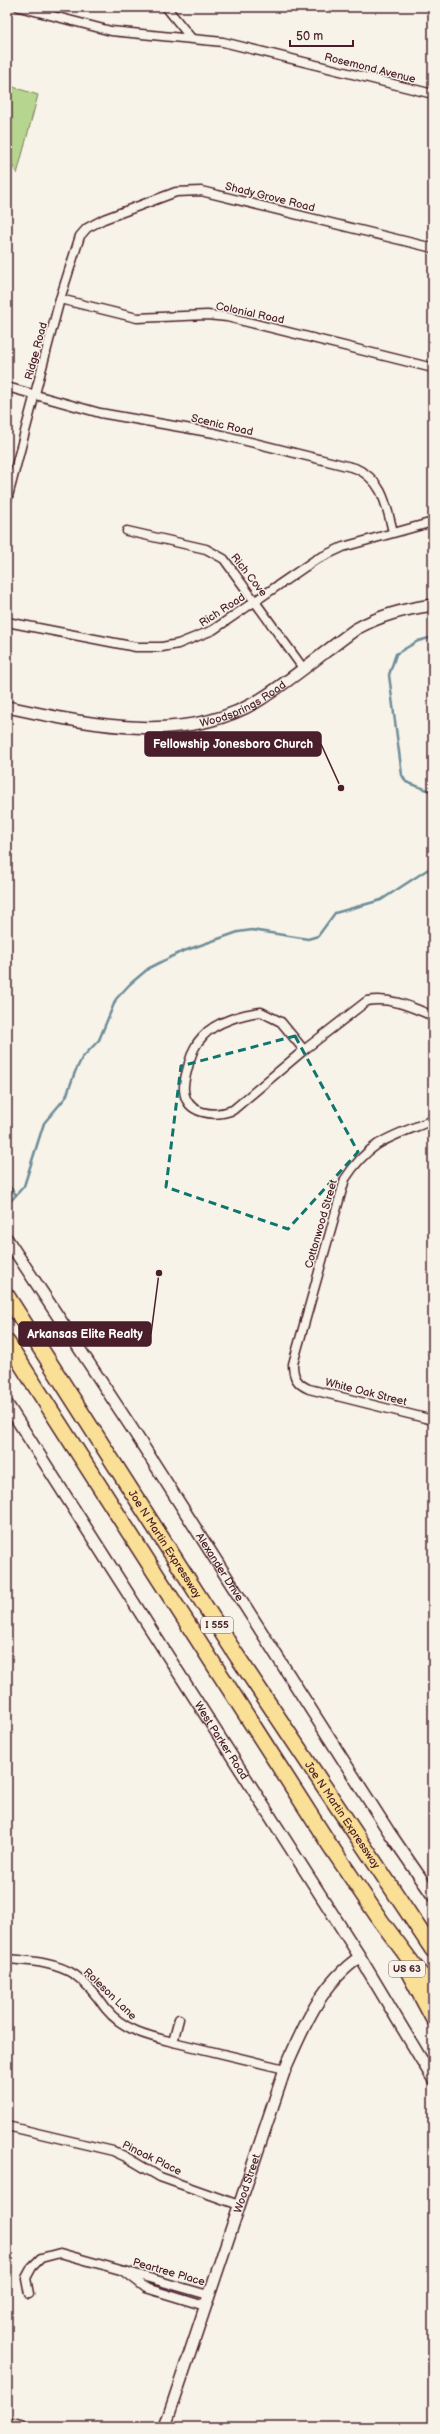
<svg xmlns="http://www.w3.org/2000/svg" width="440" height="2434" viewBox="0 0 440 2434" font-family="'Balsamiq Sans',sans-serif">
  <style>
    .green { fill: #b6d58e; stroke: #807a5c }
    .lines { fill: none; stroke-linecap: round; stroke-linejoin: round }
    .stream { stroke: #6e8d99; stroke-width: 2.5 }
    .street-casing { stroke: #4a1f2b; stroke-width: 11 }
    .secondary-casing { stroke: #4a1f2b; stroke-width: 14 }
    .highway-casing { stroke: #4a1f2b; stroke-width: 18 }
    .street { stroke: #f7f3e8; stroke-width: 8 }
    .secondary { stroke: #f7f3e8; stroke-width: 11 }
    .highway { stroke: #fadf96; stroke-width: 15 }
    .marked { fill: none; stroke: #0f766e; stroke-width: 3; stroke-dasharray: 8 5; stroke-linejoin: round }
    .labels { text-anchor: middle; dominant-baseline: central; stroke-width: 3; stroke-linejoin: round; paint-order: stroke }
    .shield { fill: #f7f3e8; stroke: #7e5f64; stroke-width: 1 }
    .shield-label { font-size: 10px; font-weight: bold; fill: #4a1f2b }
    .street-label { font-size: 11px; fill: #4a1f2b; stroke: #f7f3e8 }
    .leader { fill: none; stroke: #4a1f2b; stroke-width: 1.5 }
    .callout-dot { fill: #4a1f2b; stroke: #f7f3e8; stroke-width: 1.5 }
    .callout { fill: #4a1f2b; stroke: #4a1f2b; stroke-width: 1.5 }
    .callout-label { font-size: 12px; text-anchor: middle; font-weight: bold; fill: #fff }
  </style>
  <rect width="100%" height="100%" fill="#f7f3e8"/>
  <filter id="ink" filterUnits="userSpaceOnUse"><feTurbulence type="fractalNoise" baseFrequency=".025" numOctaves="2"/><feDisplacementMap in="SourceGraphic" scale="8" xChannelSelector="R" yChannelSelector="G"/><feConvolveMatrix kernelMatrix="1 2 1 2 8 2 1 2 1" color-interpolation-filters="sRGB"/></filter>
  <g filter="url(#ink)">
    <!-- green -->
    <path class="green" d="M7,85L38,95L17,174L7,156Z"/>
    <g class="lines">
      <!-- stream -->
      <g class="stream">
        <path d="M433,637L418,641L396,654L389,675L402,775L406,782L433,792"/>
        <path d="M7,1183L16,1195"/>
        <path d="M9,1203L24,1186L44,1123L66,1097L75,1072L82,1058L99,1040L116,999L130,984L149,968L181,952L238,932L252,930L308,939L318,936L335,913L381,900L433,866"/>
      </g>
      <defs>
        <g id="street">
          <path d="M19,7L111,31L223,42L433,94"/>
          <path d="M166,7L191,38"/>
          <path d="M60,299L137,318L207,315L227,317L433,368"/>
          <path d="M7,387L100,413L214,433L355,468C383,480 386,504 393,532"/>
          <path d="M7,500L60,299L80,236L87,228L104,219L176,192L201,191L433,248"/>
          <path d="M127,531L206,549L224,559L303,668"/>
          <path d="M7,622L136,647H162L178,644L213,630L315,560L343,547L433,522"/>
          <path d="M304,1050L281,1022L261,1012C243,1014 215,1022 203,1036C195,1044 192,1053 189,1063C187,1072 183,1082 184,1090C186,1115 215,1117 233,1110L304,1050L367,1001C391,997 411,1007 433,1016"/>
          <path d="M433,1120C392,1137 371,1139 345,1179L293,1364C293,1377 297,1384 309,1389L433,1420"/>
          <path d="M7,1959C29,1961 56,1962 75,1975C88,1984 97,1996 106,2009C123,2030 148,2036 173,2042"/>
          <path d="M179,2019L173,2042L285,2069"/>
          <path d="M7,2126L113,2151L126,2157L160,2177L239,2205"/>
          <path d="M125,2271L208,2295"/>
          <path d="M29,2294L26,2278L32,2267L41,2258L60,2253L124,2271L146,2288L205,2306"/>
        </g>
        <g id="secondary">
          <path id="s1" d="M7,707C88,724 185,747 261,699C294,678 324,652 356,629C381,615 405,609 433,605"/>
          <path id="s2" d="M7,1239L131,1427L389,1832L433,1896"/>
          <path id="s3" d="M7,1404L360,1957L433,2079"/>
          <path d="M7,2423L22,2427"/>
          <path id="s4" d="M165,2427L285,2069C303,2028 321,1983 360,1957"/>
        </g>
        <g id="highway">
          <path id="s5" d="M7,1296L235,1653L433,1950"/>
          <path d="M7,1342L329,1844L381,1921L433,1991"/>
          <path d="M407,1969L433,2018"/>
        </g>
      </defs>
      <!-- street casing -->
      <use href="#street" class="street-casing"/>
      <!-- secondary casing -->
      <use href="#secondary" class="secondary-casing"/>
      <!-- highway casing -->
      <use href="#highway" class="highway-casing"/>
      <!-- street -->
      <use href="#street" class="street"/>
      <!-- secondary -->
      <use href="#secondary" class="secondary"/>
      <!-- highway -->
      <use href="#highway" class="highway"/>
    </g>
  </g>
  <!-- marked area -->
  <path class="marked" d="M295,1036L358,1152L288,1229L166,1187L181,1066Z"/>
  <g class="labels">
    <!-- shield labels -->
    <g class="shield">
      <rect x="201" y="1617" width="32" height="16" rx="3"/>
      <rect x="389" y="1961" width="36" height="16" rx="3"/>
    </g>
    <g class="shield-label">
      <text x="217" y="1625">I 555</text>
      <text x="407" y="1969">US 63</text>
    </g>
    <!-- street labels -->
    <g class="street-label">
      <text transform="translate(370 68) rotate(14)">Rosemond Avenue</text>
      <text transform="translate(270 197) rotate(14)">Shady Grove Road</text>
      <text transform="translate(250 313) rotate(12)">Colonial Road</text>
      <text transform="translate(36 351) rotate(-75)">Ridge Road</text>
      <text transform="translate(222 425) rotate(13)">Scenic Road</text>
      <text transform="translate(249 575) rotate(52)">Rich Cove</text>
      <text transform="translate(222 610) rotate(-33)">Rich Road</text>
      <text stroke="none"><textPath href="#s1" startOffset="242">Woodsprings Road</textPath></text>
      <text transform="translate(321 1224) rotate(-74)">Cottonwood Street</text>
      <text transform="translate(366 1392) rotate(14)">White Oak Street</text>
      <text stroke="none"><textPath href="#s5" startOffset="294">Joe N Martin Expressway</textPath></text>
      <text stroke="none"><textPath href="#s2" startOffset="391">Alexander Drive</textPath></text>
      <text stroke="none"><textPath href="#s3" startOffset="399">West Parker Road</textPath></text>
      <text stroke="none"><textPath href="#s5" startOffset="618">Joe N Martin Expressway</textPath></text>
      <text transform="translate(110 1994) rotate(44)">Roleson Lane</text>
      <text transform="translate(152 2158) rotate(26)">Pinoak Place</text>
      <text stroke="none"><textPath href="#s4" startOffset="257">Wood Street</textPath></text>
      <text transform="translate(169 2272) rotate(16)">Peartree Place</text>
    </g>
  </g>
  <!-- callouts -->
  <path class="leader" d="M341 788L321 744M159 1273L151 1334"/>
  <g class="callout-dot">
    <circle cx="341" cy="788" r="4"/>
    <circle cx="159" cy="1273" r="4"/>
  </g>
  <g class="callout">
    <rect x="145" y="732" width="176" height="24" rx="4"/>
    <rect x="19" y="1322" width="132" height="24" rx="4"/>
  </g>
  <g class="callout-label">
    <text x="233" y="748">Fellowship Jonesboro Church</text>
    <text x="85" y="1338">Arkansas Elite Realty</text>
  </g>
  <!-- margin -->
  <rect width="440" height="2434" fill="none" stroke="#f7f3e8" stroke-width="24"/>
  <rect x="12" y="12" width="416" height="2410" fill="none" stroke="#4a1f2b" stroke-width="1.5" filter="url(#ink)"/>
  <!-- scale -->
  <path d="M290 40v6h63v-6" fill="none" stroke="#4a1f2b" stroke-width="2"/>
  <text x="296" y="40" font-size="12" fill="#4a1f2b" stroke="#f7f3e8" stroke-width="3" paint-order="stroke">50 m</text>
</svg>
